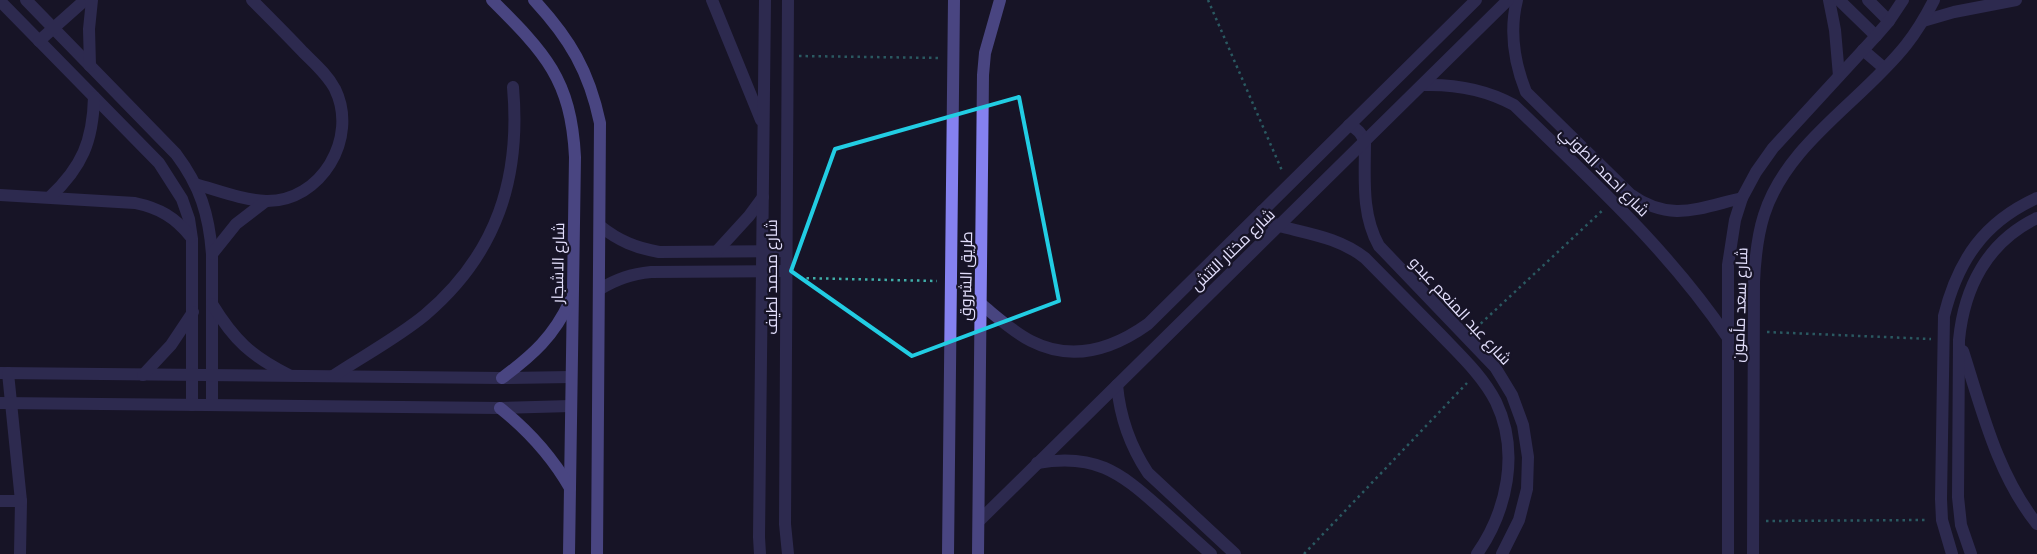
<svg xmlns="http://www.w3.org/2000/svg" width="2037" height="554" viewBox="0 0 2037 554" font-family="'Exo 2',Cairo,sans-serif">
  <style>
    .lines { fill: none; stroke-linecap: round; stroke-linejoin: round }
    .path { stroke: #40ada8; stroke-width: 2.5; stroke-dasharray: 2.5 4; stroke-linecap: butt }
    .street { stroke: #484580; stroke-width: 12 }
    .secondary { stroke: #8581ef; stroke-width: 12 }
    .marked { fill: none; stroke: #22cde3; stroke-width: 4; stroke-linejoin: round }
    .labels { text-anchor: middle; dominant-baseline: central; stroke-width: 4.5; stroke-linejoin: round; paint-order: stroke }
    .street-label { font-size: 16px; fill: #e2defb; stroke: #171427 }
  </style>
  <rect width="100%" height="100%" fill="#171427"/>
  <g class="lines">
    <!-- path -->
    <g class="path">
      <path d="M1208,0L1283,173"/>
      <path d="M799,56L941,58"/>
      <path d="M800,278L937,281"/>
      <path d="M1476,328L1604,209"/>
      <path d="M1767,332L1931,339"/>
      <path d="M1766,521L1928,520"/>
      <path d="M1304,554L1467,383"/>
    </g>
    <!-- street -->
    <g class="street">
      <path d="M26,0L176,154C200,186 209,214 212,254V405"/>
      <path d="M712,0L761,120"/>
      <path d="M1517,0C1509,32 1514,62 1526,92L1630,194C1670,223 1699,208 1742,198"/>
      <path d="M1829,0L1835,30L1839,76"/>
      <path d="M1839,0L1876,36"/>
      <path d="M1868,0L1889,21"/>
      <path d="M0,1L159,163L182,199L189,219L192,239V405"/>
      <path d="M1923,21L1954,12L2016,0"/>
      <path d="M39,41L85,0"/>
      <path d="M1863,50L1884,68"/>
      <path d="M90,66L89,29L92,0"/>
      <path d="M1423,85C1456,84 1485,89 1514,105C1591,180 1668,249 1728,338"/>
      <path d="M1349,125C1358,129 1361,133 1365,142C1365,177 1361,214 1379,246L1495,367L1512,395L1523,425L1528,457L1527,489L1519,520L1502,554"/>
      <path d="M195,184C217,190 242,200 266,201C321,202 359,138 335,89C327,74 314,63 303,52C286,34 269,17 252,0"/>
      <path d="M0,195L135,203C159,208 175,217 191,237"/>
      <path d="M50,197C82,167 93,141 94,97"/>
      <path d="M1262,211L1271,222L1279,226C1310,234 1340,238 1365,258C1390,283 1415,309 1440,334C1460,355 1483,376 1496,402C1520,452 1507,511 1477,554"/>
      <path d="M600,226C619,241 636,248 659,252L786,251"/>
      <path d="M717,251L749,216L763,197"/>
      <path d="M212,254L236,224L266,201"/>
      <path d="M600,289C617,279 631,274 651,272L786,271"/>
      <path d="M212,304C234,340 251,356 289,375"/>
      <path d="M981,304C997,317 1013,332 1031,341C1072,362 1113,349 1148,324L1476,0"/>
      <path d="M1963,351C1982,410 1997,474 2037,524"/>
      <path d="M0,373L502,378L571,377"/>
      <path d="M8,373L21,501L20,554"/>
      <path d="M143,375L171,345L193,312"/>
      <path d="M333,376C363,356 397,338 425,315C497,254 521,178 513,87"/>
      <path d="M1117,385C1120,418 1130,446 1148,473L1235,554"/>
      <path d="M0,403L500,408L571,406"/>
      <path d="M1037,463C1094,453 1119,471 1160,508C1177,523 1194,539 1211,554"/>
      <path d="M0,501H21"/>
      <path d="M979,521L1508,0"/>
      <path d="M760,554L759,537L765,0"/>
      <path d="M788,554L785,524L788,0"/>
      <path d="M1728,554V265L1735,220L1742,198L1756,172L1773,148L1876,36L1889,21L1903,0"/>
      <path d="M1753,554L1754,282C1755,259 1757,237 1764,215C1787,143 1861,102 1906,45C1917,31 1926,16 1934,0"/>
      <path d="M1952,554L1942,520L1941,499L1944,316C1958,260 1984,222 2037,198"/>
      <path d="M1971,554L1961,525L1958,497L1959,340C1964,288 1987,242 2037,218"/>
    </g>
    <!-- secondary -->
    <g class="secondary">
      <path d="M492,0C545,53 571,79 575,157L569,554"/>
      <path d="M534,0C570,39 589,71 600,123L597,554"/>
      <path d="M502,378C533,355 554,336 570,301"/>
      <path d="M500,408C529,431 551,455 570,488"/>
      <path d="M948,554L954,0"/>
      <path d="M978,554L983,75L985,53L1000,0"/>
    </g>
  </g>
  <!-- marked area -->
  <path d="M0 0H2037V554H0ZM1019,97L1059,301L912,356L791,271L835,149Z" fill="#171427" fill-opacity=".55" fill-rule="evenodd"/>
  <path class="marked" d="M1019,97L1059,301L912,356L791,271L835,149Z"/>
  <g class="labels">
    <!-- street labels -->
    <g class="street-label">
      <text transform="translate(1605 171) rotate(45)">شارع احمد الطوني</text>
      <text transform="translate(1232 249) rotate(-44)">شارع مختار التتش</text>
      <text transform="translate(557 263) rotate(-89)">شارع الاشجار</text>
      <text transform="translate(965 276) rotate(-89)">طريق الشروق</text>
      <text transform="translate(770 277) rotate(-90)">شارع محمد لطيف</text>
      <text transform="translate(1739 305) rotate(-88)">شارع سعد مأمون</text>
      <text transform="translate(1461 310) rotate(47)">شارع عبد المنعم عبدو</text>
    </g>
  </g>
</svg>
